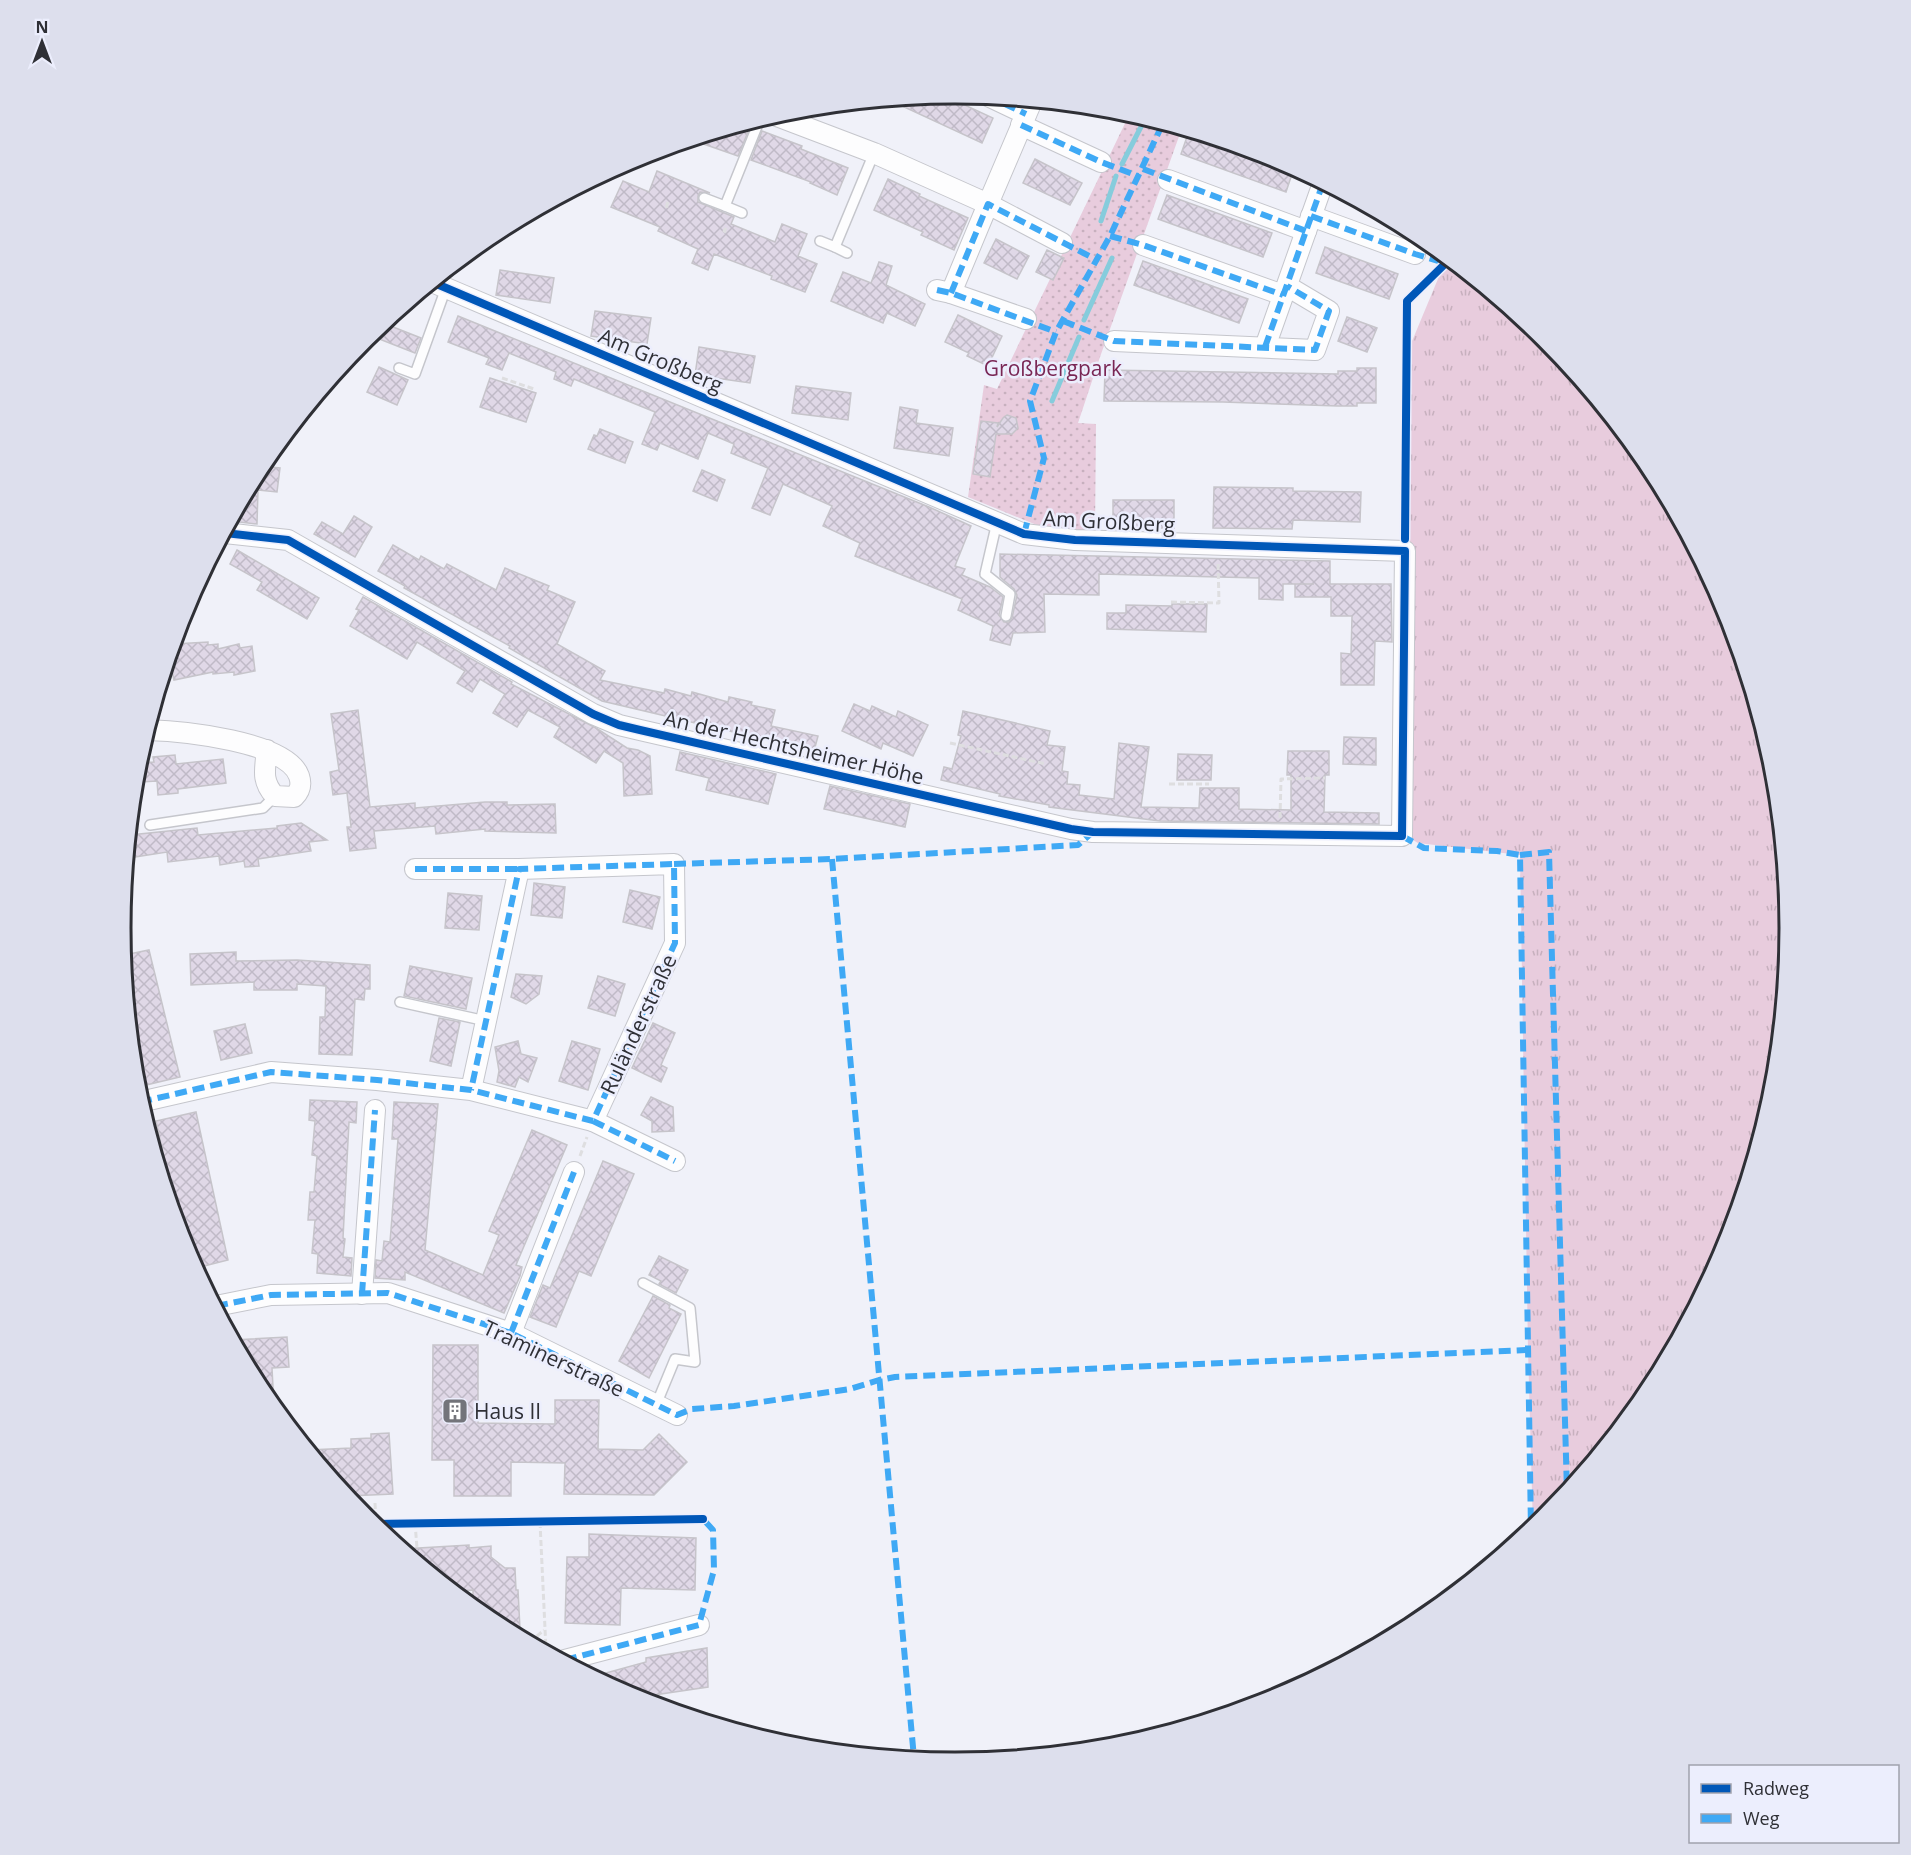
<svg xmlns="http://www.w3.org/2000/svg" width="1911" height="1855" viewBox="0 0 1911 1855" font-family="'Open Sans',sans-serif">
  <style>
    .grass { fill: url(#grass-tufts) }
    .park { fill: url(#park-dots) }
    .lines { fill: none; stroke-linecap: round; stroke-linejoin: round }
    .stream { stroke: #86ccdc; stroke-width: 5 }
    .building { fill: url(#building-cross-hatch); stroke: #c6c4ca; stroke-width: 1.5 }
    .lane-casing { stroke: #c5c6cc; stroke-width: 12 }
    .street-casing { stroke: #c5c6cc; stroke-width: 22 }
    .path { stroke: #dedee0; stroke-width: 3; stroke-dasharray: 6 3; stroke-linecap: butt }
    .lane { stroke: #fdfdfe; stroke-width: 9 }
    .street { stroke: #fdfdfe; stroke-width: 20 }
    .quiet { stroke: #3fa9f5; stroke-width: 6; stroke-dasharray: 12 6; stroke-linecap: butt }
    .cycleway-casing { stroke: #eceefd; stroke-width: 11 }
    .cycleway { stroke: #0057b8; stroke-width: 8 }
    .labels { text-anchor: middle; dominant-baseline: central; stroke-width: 5; stroke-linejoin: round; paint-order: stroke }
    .street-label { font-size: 21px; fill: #2f3036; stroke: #eceefd }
    .park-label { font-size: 21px; fill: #792654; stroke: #eceefd }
    .poi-label { font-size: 21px; fill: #2f3036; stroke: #eceefd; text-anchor: start }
    .rim { fill: none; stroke: #2f3036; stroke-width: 3 }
  </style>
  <defs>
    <pattern id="grass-tufts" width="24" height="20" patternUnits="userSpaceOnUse" patternTransform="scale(1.5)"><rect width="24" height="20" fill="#e8ccdd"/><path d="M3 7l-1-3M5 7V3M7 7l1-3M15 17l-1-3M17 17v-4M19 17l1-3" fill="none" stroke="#c7b0be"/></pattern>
    <pattern id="park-dots" width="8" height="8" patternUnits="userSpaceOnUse" patternTransform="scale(1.5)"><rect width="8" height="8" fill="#e8ccdd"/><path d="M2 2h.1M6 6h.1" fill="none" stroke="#c7b0be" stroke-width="1.8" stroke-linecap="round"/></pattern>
    <pattern id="building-cross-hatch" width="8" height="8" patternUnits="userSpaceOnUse" patternTransform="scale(1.5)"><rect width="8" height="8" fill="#e0d8e7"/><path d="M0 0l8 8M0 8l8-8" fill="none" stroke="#c0bac7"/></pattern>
  </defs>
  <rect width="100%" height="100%" fill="#f0f1f9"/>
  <!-- grass -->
  <path class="grass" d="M1453,261L1546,338L1650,464L1727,608L1774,765L1790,928L1774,1091L1726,1247L1649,1391L1570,1488L1569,1458V1490L1545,1518L1533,1528L1528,1350L1520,855L1418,843L1413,840L1409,833L1410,346L1440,274Z"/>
  <!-- park -->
  <path class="park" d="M1130,113L1182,128L1100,357L1078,423L1096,424L1095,532L1044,528L968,497L984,385L997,389Z"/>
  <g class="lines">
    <!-- stream -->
    <g class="stream">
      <path d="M1122,164L1146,117"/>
      <path d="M1101,221L1116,176"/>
      <path d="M1084,320L1112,258"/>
      <path d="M1052,401L1079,337"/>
    </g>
  </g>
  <!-- building -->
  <g class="building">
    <path d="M941,94L993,118L982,143L889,100Z"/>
    <path d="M743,124L750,127L738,156L692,140Z"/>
    <path d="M762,131L802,146L801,149L848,168L837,195L810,183L811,182L751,160Z"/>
    <path d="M1189,131L1294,168L1286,192L1181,154Z"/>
    <path d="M1035,159L1082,183L1070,205L1023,183Z"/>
    <path d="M657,171L710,193L700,192L698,196V202L734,217L731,224L775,242L782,224L807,234L798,256L817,264L805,292L771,279L772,276L714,254L708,270L692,263L698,249L658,231L660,227L611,207L623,181L649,192Z"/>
    <path d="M888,179L920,194L919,196L968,218L954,250L921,235L923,232L874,210Z"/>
    <path d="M1167,195L1272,233L1263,257L1158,219Z"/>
    <path d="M996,239L1029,256L1017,279L984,263Z"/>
    <path d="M1325,247L1398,274L1389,299L1316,273Z"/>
    <path d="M1047,250L1064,258L1053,280L1036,272Z"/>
    <path d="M1143,261L1248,299L1239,323L1134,285Z"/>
    <path d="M879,262L892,266L886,285L925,304L915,326L887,313L883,323L831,301L843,272L871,283Z"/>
    <path d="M500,270L554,278L550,303L496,295Z"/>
    <path d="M595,311L651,318L647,344L591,336Z"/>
    <path d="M958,315L1002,336L988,366L967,356L969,353L945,342Z"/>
    <path d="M458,316L929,507L971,526L955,566L965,569L962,575L990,587L1003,597L999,615L1004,622H1009L1012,618L1017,595L1014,589L1000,577V554L1330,561V584H1391L1392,642L1375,641L1374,685H1341V653L1351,654L1352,616H1331V597H1295V584H1314H1283V600L1259,599V578L1099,574V595L1044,594L1045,632L1013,633L1010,645L990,640L993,626L958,610L962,599L855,556L860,543L823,526L832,506L783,484L770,515L752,508L768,468L731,453L734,444L708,433L698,459L660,443L657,450L642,444L655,412L574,379L571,386L554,379L556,372L509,353L502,370L486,364L489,358L448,342Z"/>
    <path d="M1347,317L1377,328L1367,352L1338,341Z"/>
    <path d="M383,323L421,338L415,353L369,335Z"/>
    <path d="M699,347L755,356L750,383L695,375Z"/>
    <path d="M379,367L408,380L397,405L367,392Z"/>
    <path d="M1357,368H1376V403H1357V406H1338L1223,402L1104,401L1105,370L1338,374V371H1357Z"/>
    <path d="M490,378L536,393L526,422L480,407Z"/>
    <path d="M796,386L851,393L848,420L792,413Z"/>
    <path d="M900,407L918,410L916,423L953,428L949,456L894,448Z"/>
    <path d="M1007,415L1016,418L1018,428L1012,434H996L990,477L973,474L981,421L998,423L997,427L1003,418Z"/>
    <path d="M600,429L633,442L625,463L588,449L594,435L597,436Z"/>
    <path d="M260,466L280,468L277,492L258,490L257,524L231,521Z"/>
    <path d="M702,470L725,480L717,501L693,491Z"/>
    <path d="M1214,487L1293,488V491L1361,492L1360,522L1293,520L1292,529L1213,528Z"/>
    <rect x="1113" y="500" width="61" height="28"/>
    <path d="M354,516L372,527L355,557L314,534L322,522L343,534Z"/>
    <path d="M393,545L419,560L421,556L444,569L447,564L496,590L505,568L549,586L547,590L575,602L557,644L605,671L600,680L664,693L665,689L691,696L692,692L728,702L729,697L752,702L751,705L775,710L771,726L818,736L814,751L602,701L509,648L510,646L404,588L405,586L378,571Z"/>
    <path d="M237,550L319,598L307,619L257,590L262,582L230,564Z"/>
    <path d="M363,597L512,682L511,684L596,728L627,748L638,750L650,756L652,794L624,796L623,763L604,751L596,763L554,737L560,727L528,710L517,727L493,713L505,694L480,679L472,692L457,683L465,671L417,642L407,659L350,626L359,610L356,609Z"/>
    <path d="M1172,604H1207L1206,632L1107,629V613H1126V605L1172,606Z"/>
    <path d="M208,642V645L218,644V649L239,644L240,648L252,646L255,671L234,675V672L213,674V672L174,680L172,671L165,672L174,644Z"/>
    <path d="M854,704L870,711L872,706L896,717L898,711L928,725L913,756L883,743L881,749L842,731Z"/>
    <path d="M358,710L370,807L415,803V808L485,802H507V805L555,804L556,833L485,831V829L436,834L435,826L374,831L376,848L350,851L347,827H351L347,793L333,795L330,772L339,770L331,714Z"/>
    <path d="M963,711L1050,731L1047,745L1065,747L1062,771L1068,772L1067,784L1080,785L1079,795L1114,799L1119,743L1149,747L1141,807L1199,808L1200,788H1239V809L1291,810V775H1287L1288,751H1329V775H1325L1324,812L1379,813V824L1160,821L1049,807V805L999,796L1000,794L941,780L944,767L952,769L961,736L958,735Z"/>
    <path d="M1344,737L1376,738V765L1343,764Z"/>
    <path d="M680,752L776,774L768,804L706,790L709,778L676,770Z"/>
    <path d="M1178,754L1212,755L1211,780H1177Z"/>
    <path d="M175,755L176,764L223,759L226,783L178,789V793L158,795L157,781L141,782L139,763L154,762L153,757Z"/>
    <path d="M830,786L910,804L905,827L824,809Z"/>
    <path d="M301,823L327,840L309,842L311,851L258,859L259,866L245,867L244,861L220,865L219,856L168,862L167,852L128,858L130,835L197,828L198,835L277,828V826Z"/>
    <path d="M534,883L565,887L562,918L531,915Z"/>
    <path d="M630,890L660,897L652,929L623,922Z"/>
    <path d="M448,893L482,896L479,930L445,928Z"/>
    <path d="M149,950L180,1077L146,1085L131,1025L124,955Z"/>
    <path d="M236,952V961L297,960L370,965V989H365L364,1000L355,999L352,1055L319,1054L320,1017H325L326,986L297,984V990H254V982L191,985L190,954Z"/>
    <path d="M410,966L472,978L466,1009L404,996Z"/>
    <path d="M516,974L542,976L539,994L526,1004L511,997Z"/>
    <path d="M598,976L625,984L615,1016L588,1008Z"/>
    <path d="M439,1018L460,1022L451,1066L430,1061Z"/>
    <path d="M653,1023L675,1033L661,1065L667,1068L661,1082L632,1068Z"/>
    <path d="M245,1024L252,1053L221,1060L214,1031Z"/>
    <path d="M518,1041L521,1054L537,1058L528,1082L519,1077L515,1087L497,1082L499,1071L495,1047Z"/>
    <path d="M572,1041L600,1049L588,1090L559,1081Z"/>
    <path d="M651,1097L673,1107L674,1131L652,1132V1121L641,1115Z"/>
    <path d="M310,1100L357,1102L356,1123L349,1122L343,1238L345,1239L343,1257L352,1258L351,1276L317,1273L318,1254L312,1253L315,1220H308L310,1192H314L317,1156L312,1155L315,1121L309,1120Z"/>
    <path d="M394,1102L438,1104L425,1250L483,1275L499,1235L489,1231L532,1130L567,1145L516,1265L522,1267L520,1276L504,1313L405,1272V1280L375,1278L376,1260L382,1261L384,1241L390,1242L398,1139H392Z"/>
    <path d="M196,1112L228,1260L196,1268L181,1237L156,1121Z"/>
    <path d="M603,1161L634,1174L591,1276L579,1271L556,1327L530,1317L543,1285L550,1288Z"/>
    <path d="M659,1256L688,1270L676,1293L659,1284L661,1281L649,1275Z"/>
    <path d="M653,1296L670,1305L669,1308L681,1314L649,1378L619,1361Z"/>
    <path d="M287,1337L289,1367L272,1368L274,1406L261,1391L234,1340Z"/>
    <path d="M433,1345H478V1423L555,1424V1400H599L598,1449L643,1450L659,1434L687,1462L654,1495L564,1494L565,1463L511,1462V1496H454V1460H432Z"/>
    <path d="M389,1433L393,1494L348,1496L310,1450L351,1448V1439L371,1438V1434Z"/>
    <path d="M589,1534L696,1538L695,1590L621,1588L620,1625L565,1623L567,1557H589Z"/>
    <path d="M469,1545V1548L491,1546V1557L505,1568H515L516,1590H518L520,1629H507L492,1621L473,1606V1590L455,1591L403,1549Z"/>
    <path d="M707,1648L708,1687L634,1698L595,1676L646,1662V1658Z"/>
  </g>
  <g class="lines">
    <defs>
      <g id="lane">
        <path d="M625,162L628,164"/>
        <path d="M704,198L725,206L760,119"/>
        <path d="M725,206L742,213"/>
        <path d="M820,241L835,247L874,153"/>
        <path d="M835,247L847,253"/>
        <path d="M399,368L415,374L446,288"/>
        <path d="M997,522L985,574L1010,594L1006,616"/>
        <path d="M150,825L263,808L275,796"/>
        <path d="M400,1002L486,1021"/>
        <path d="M643,1283L690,1308L695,1362L675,1359L656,1405"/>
      </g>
      <g id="street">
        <path d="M988,96L1026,114"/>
        <path d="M774,115L874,153L988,204L1032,101"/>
        <path d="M1021,125L1101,162"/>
        <path d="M1168,180L1306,231"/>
        <path d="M1311,216L1415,254"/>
        <path d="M1143,245L1283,295"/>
        <path d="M937,290L951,293L1026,319"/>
        <path d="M951,293L988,204L1062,243"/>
        <path d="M1114,341L1315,350L1329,311L1287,286"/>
        <path d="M1265,347L1323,183"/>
        <path d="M225,533L288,540L593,714L619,725L640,730L1071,829L1093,832L1402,836L1405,551L1075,540L1024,534L432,282"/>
        <path d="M147,730C181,731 287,741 299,776C302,785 300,791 294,797L275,796C261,781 265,769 267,750"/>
        <path d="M415,869H519"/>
        <path d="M140,1102L271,1072L377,1080L471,1090L593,1121L675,943L674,864L519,869L471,1090"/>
        <path d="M593,1121L675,1161"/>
        <path d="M362,1294L375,1110"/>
        <path d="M216,1306L271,1295L388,1293L511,1333L677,1415"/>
        <path d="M511,1333L574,1172"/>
        <path d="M565,1660L699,1625"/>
      </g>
    </defs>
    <!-- lane casing -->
    <use href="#lane" class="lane-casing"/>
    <!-- street casing -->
    <use href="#street" class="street-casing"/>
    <!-- path -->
    <g class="path">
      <path d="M668,202L666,208H669"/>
      <path d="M726,228L724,231L728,233"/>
      <path d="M502,378L534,389"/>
      <path d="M1171,602L1219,603L1218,562"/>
      <path d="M950,743L1046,764"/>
      <path d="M1169,784H1209"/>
      <path d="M1280,818L1281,779L1325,778"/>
      <path d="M580,1156L587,1137"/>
      <path d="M375,1503L376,1524"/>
      <path d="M540,1522L546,1650"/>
      <path d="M415,1523L417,1548"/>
      <path d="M530,1642L544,1630"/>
    </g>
    <!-- lane -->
    <use href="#lane" class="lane"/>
    <!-- street -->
    <use href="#street" class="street"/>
    <!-- quiet -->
    <g class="quiet">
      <path d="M988,96L1026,114"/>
      <path d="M1021,125L1101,162L1138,176"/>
      <path d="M1143,169L1306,231"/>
      <path d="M1311,216L1415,254L1445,263"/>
      <path d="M1110,236L1143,245L1283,295"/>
      <path d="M937,290L951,293L1056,332"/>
      <path d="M951,293L988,204L1095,259"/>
      <path d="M1063,321L1114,341L1315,350L1329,311L1287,286"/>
      <path d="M1265,347L1323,183"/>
      <path d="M1024,534L1044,458L1030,401L1056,332L1110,236L1163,123"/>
      <path d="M1402,836L1424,848L1497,851L1520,855L1531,1530"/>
      <path d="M1520,855L1549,852L1567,1492"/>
      <path d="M832,859L914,1758"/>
      <path d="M674,864L832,859L1078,845L1093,832"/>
      <path d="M415,869H519"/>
      <path d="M140,1102L271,1072L377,1080L471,1090L593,1121L675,943L674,864L519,869L471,1090"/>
      <path d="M593,1121L675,1161"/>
      <path d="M362,1294L375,1110"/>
      <path d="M216,1306L271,1295L388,1293L511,1333L677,1415L692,1409L734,1406L850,1389L879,1380L895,1377L1528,1350"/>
      <path d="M511,1333L574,1172"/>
      <path d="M565,1660L699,1625L714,1570L713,1530L703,1519H699"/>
    </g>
    <defs>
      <g id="cycleway">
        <path d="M225,533L288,540L593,714L619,725L640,730L1071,829L1093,832L1402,836L1405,551L1075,540L1024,534L432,282"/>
        <path d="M1405,539L1407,301L1450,259"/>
        <path d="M373,1524L703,1519"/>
      </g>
    </defs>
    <!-- cycleway casing -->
    <use href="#cycleway" class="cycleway-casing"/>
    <!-- cycleway -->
    <use href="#cycleway" class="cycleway"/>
  </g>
  <!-- icons -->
  <defs>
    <symbol id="building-square" viewBox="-11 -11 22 22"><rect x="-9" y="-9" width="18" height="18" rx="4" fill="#73747a" stroke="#eceefd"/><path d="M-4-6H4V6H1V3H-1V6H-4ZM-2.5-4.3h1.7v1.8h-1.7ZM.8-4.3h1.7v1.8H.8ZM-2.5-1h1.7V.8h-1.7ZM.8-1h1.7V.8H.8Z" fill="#fff"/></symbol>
  </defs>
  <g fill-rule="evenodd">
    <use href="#building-square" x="440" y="1396" width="30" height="30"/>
  </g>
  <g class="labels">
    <!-- street labels -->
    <g class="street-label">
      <text transform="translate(661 360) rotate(23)">Am Großberg</text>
      <text transform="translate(1109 521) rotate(3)">Am Großberg</text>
      <text transform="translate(794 747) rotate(13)">An der Hechtsheimer Höhe</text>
      <text transform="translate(638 1024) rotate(-65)">Ruländerstraße</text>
      <text transform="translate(554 1358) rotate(25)">Traminerstraße</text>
    </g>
    <!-- park labels -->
    <g class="park-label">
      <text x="1053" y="368">Großbergpark</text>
    </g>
    <!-- poi labels -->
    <g class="poi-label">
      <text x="474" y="1411">Haus II</text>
    </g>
  </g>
  <!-- crop -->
  <path d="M0 0H1911V1855H0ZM131 928a824 824 0 1 1 1648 0a824 824 0 1 1-1648 0Z" fill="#dddfed" fill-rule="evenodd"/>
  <path class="rim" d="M131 928a824 824 0 1 1 1648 0a824 824 0 1 1-1648 0Z"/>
  <!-- legend -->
  <rect x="1689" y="1765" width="210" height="78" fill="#eceefd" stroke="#a0a2ad" stroke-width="1.5"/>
  <rect x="1701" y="1784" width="30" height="9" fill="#0057b8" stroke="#a0a2ad" stroke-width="1.5"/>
  <text x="1743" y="1795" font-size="18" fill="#2f3036">Radweg</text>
  <rect x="1701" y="1814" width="30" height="9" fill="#3fa9f5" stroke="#a0a2ad" stroke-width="1.5"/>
  <text x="1743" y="1825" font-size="18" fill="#2f3036">Weg</text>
  <!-- north arrow -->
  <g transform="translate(42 42)" stroke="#eceefd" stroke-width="4.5" paint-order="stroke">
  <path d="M0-4.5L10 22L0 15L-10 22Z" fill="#2f3036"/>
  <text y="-9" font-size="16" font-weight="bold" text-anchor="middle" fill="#2f3036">N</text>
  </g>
</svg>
